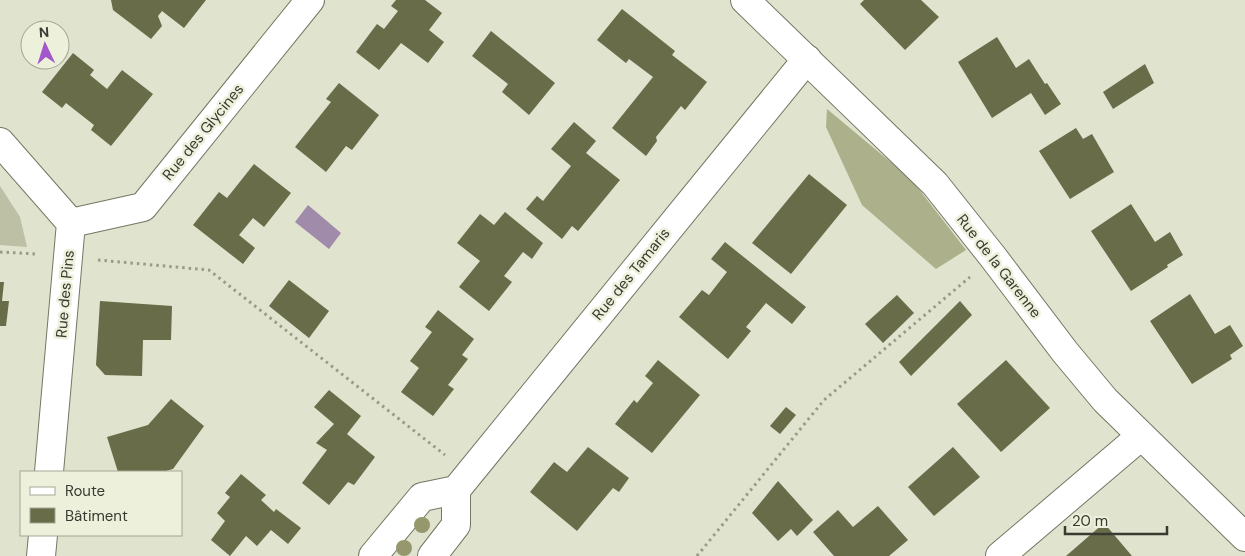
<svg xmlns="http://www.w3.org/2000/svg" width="1245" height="556" viewBox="0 0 1245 556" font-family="'DM Sans',sans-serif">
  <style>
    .green { fill: #bdc0a4 }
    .forest { fill: #acb08b }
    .water { fill: #a08bab }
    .building { fill: #686c49 }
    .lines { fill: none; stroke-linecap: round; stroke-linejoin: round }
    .minor-casing { stroke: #747764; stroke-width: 30 }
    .path { stroke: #999b8a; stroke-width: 3; stroke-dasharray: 2.5 4; stroke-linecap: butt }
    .minor { stroke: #fff; stroke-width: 28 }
    .tree { fill: #95986d }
    .labels { text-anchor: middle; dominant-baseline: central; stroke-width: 5; stroke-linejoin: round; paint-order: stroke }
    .street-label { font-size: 15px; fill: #393a31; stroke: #edf0da }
  </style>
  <rect width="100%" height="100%" fill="#e0e3cd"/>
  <!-- green -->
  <path class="green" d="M0,186L20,217L27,247L0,245Z"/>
  <!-- forest -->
  <path class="forest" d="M827,109L911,179L966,250L936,269L862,205L826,127Z"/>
  <!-- water -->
  <path class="water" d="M308,205L341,233L329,249L295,222Z"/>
  <!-- building -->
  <g class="building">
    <path d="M111,0H206L184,28L162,11L158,16L162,26L151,39L113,10Z"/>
    <path d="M396,0H425L442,13L429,30L444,42L428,63L401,43L379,70L356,52L377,24L384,29L398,11L391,6Z"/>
    <path d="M864,0H921L939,17L905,50L860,4Z"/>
    <path d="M622,9L675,51L672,55L707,82L685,110L681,106L656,137L657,141L646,156L612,128L653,77L629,59L626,63L597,40Z"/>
    <path d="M491,31L555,83L529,115L502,92L508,84L472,56Z"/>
    <path d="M997,37L1016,68L1029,59L1045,84L1047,83L1061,104L1045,115L1031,93L992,118L958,62Z"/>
    <path d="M73,53L94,70L90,75L107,89L122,70L153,94L111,146L91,130L94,125L66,103L62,108L42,92Z"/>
    <path d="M1145,64L1154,83L1113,109L1103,92Z"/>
    <path d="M339,83L379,115L352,150L346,146L326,172L295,147L331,102L326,99Z"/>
    <path d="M574,122L596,141L586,153L620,180L578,231L572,226L562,239L526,209L537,196L543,201L571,166L551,149Z"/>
    <path d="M1076,128L1083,139L1092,134L1114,172L1070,199L1039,151Z"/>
    <path d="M254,164L291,193L264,227L253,218L239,235L255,248L243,264L193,225L219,192L227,198Z"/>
    <path d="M809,174L847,205L791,274L752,243Z"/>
    <path d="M1131,204L1155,242L1170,232L1183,255L1167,265L1168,267L1131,291L1091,231Z"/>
    <path d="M505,212L543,243L532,259L523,252L504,276L512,282L489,311L459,287L480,261L457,243L480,214L494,225Z"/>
    <path d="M725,242L806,307L792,324L766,303L746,327L751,331L728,359L679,317L702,290L709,295L727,272L711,259Z"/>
    <path d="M289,280L329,311L309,338L269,306Z"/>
    <path d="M0,282H4L2,301H9L6,326H0Z"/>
    <path d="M1190,294L1215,334L1230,325L1243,346L1230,355L1232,359L1192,384L1150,321Z"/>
    <path d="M897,295L914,313L883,343L865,324Z"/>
    <path d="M100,301L172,306L171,340H143L142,376L105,375L96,365Z"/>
    <path d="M960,301L972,315L911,376L899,362Z"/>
    <path d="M438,310L474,339L462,355L468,359L448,385L454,389L433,416L401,392L419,368L410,361L432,332L425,327Z"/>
    <path d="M658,360L700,395L652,453L615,424L634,400L637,403L653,383L645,376Z"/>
    <path d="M1006,360L1050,408L1001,452L957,404Z"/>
    <path d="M329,390L361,416L347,434L375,457L354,485L348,482L329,505L302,483L327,450L316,443L334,424L314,407Z"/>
    <path d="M171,399L204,426L173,469L162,472H118L107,437L148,425Z"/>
    <path d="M786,407L796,415L780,434L770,426Z"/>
    <path d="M588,447L629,478L619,492L613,488L577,531L530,492L554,462L567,472Z"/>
    <path d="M953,447L980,477L934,516L908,487Z"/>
    <path d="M241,474L266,495L261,500L274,512L276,509L301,528L288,544L271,530L257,546L246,536L230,556L211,540L225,521L217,513L230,497L225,493Z"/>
    <path d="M778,481L813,520L797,536L791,529L778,541L752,513Z"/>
    <path d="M878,506L908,540L889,556H834L813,532L838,510L853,527Z"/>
    <path d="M1104,523L1132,556H1066Z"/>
  </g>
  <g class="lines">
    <defs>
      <g id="minor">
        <path d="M745,0L935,184L993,257L1065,352L1105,400L1245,537"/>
        <path d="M0,142L71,223L49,472"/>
        <path d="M71,223L143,207L310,0"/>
        <path d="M41,556L43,535"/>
        <path d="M373,556L422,497L456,490"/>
        <path d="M432,556L456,525V490L807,59"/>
        <path d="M1000,556L1141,436"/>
      </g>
    </defs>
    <!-- minor casing -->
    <use href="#minor" class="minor-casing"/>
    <!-- path -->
    <g class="path">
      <path d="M0,252L37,254"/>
      <path d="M98,260L209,270L445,455"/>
      <path d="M697,556L824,400L970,277"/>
    </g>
    <!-- minor -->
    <use href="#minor" class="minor"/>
  </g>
  <!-- trees -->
  <g class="tree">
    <circle cx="422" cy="525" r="8"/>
    <circle cx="404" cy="548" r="8"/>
  </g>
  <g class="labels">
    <!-- street labels -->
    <g class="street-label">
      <text transform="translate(203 132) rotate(-51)">Rue des Glycines</text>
      <text transform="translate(999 266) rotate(52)">Rue de la Garenne</text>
      <text transform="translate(631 274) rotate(-51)">Rue des Tamaris</text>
      <text transform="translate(65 294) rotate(-85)">Rue des Pins</text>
    </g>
  </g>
  <!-- legend -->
  <rect x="20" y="471" width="162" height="65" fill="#edf0da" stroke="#a5a796"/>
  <rect x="30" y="487" width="25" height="8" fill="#ffffff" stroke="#a5a796"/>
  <text x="65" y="496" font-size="15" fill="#393a31">Route</text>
  <rect x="30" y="508" width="25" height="15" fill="#686c49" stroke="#a5a796"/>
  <text x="65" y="521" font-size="15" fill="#393a31">Bâtiment</text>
  <!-- north arrow -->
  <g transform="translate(45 45) rotate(356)"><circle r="24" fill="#edf0da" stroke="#a5a796"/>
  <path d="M0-4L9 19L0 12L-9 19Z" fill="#a357ca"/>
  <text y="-8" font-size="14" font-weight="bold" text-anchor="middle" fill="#393a31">N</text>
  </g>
  <!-- scale -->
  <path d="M1065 526v8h102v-8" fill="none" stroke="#393a31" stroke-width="2.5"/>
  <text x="1072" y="526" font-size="15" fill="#393a31" stroke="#edf0da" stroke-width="4" paint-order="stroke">20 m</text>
</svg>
